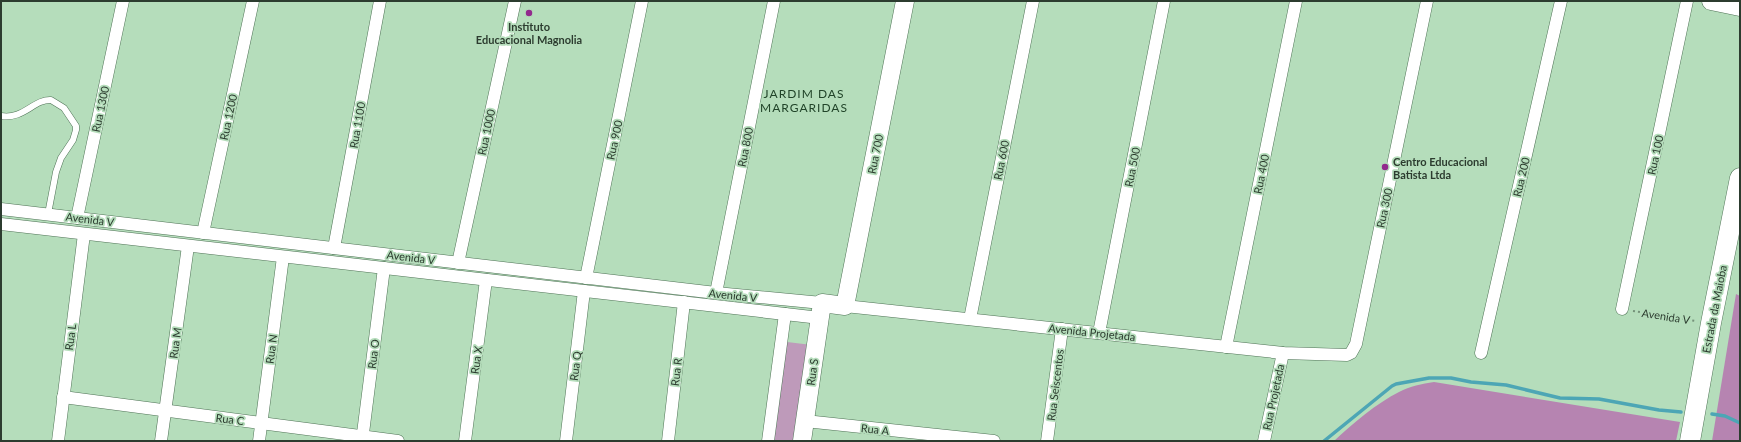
<svg xmlns="http://www.w3.org/2000/svg" width="1741" height="442" viewBox="0 0 1741 442" font-family="Lato,sans-serif">
  <style>
    .green { fill: #be9aba }
    .forest { fill: #b684b1 }
    .lines { fill: none; stroke-linecap: round; stroke-linejoin: round }
    .stream { stroke: #4da6b5; stroke-width: 3.5 }
    .lane-casing { stroke: #4f7356; stroke-width: 7 }
    .street-casing { stroke: #4f7356; stroke-width: 13 }
    .secondary-casing { stroke: #4f7356; stroke-width: 19 }
    .primary-casing { stroke: #4f7356; stroke-width: 21 }
    .path { stroke: #749179; stroke-width: 2; stroke-dasharray: 2 3; stroke-linecap: butt }
    .lane { stroke: #fff; stroke-width: 6 }
    .street { stroke: #fff; stroke-width: 12 }
    .secondary { stroke: #fff; stroke-width: 18 }
    .primary { stroke: #fff; stroke-width: 20 }
    .poi-dot { fill: #92298d; stroke: #b5ddbb; stroke-width: 1.5 }
    .labels { text-anchor: middle; dominant-baseline: central; stroke-width: 3.5; stroke-linejoin: round; paint-order: stroke }
    .poi-label { font-size: 11px; font-weight: bold; fill: #2c3c2f; stroke: #b5ddbb }
    .street-label { font-size: 11px; fill: #2c3c2f; stroke: #b5ddbb }
    .neighbourhood-label { font-size: 12px; letter-spacing: 1px; fill: #214429; stroke: #b5ddbb }
  </style>
  <rect width="100%" height="100%" fill="#b5ddbb"/>
  <!-- green -->
  <path class="green" d="M787,342L812,345L798,441H774Z"/>
  <!-- forest -->
  <g class="forest">
    <path d="M1736,294L1740,296V441H1712Z"/>
    <path d="M1434,382L1680,422L1676,441H1334C1352,424 1377,403 1399,392C1410,386 1422,384 1434,382Z"/>
  </g>
  <g class="lines">
    <!-- stream -->
    <g class="stream">
      <path d="M1712,414L1725,416L1740,423"/>
      <path d="M1324,441L1392,386L1396,384L1429,378H1451L1471,382L1506,385L1560,398L1599,399L1659,410L1681,412"/>
    </g>
    <defs>
      <path id="lane" d="M1,116C23,120 34,99 51,100L64,108L76,126V130L73,140L61,158L56,172L48,214"/>
      <g id="street">
        <path d="M1,209L716,293L822,303"/>
        <path d="M77,218L123,1"/>
        <path d="M1,224L820,318"/>
        <path d="M203,233L253,1"/>
        <path d="M334,248L380,1"/>
        <path d="M458,263L515,1"/>
        <path d="M586,278L642,1"/>
        <path d="M716,293L774,1"/>
        <path d="M845,306L1283,353L1347,355L1351,353L1356,344L1427,1"/>
        <path d="M1622,309L1687,1"/>
        <path d="M970,319L1033,1"/>
        <path d="M1099,333L1164,1"/>
        <path d="M1226,347L1296,1"/>
        <path d="M1481,353L1561,1"/>
        <path d="M63,397L398,441"/>
        <path d="M805,421L994,441"/>
        <path d="M58,441L84,234"/>
        <path d="M161,441L188,246"/>
        <path d="M259,441L283,257"/>
        <path d="M362,441L384,268"/>
        <path d="M465,441L486,280"/>
        <path d="M566,441L584,291"/>
        <path d="M668,441L684,302"/>
        <path d="M768,441L785,314"/>
        <path d="M1047,441L1062,329"/>
        <path d="M1264,441L1283,353"/>
      </g>
      <g id="secondary">
        <path d="M1711,1L1740,7"/>
        <path d="M802,441L822,303L845,306L905,1"/>
      </g>
      <path id="primary" d="M1690,441L1711,323L1740,178"/>
    </defs>
    <!-- lane casing -->
    <use href="#lane" class="lane-casing"/>
    <!-- street casing -->
    <use href="#street" class="street-casing"/>
    <!-- secondary casing -->
    <use href="#secondary" class="secondary-casing"/>
    <!-- primary casing -->
    <use href="#primary" class="primary-casing"/>
    <!-- path -->
    <path class="path" d="M1633,311L1696,321"/>
    <!-- lane -->
    <use href="#lane" class="lane"/>
    <!-- street -->
    <use href="#street" class="street"/>
    <!-- secondary -->
    <use href="#secondary" class="secondary"/>
    <!-- primary -->
    <use href="#primary" class="primary"/>
  </g>
  <!-- markers -->
  <g class="poi-dot">
    <circle cx="529" cy="13" r="4"/>
    <circle cx="1385" cy="167" r="4"/>
  </g>
  <g class="labels">
    <!-- poi labels -->
    <g class="poi-label">
      <text x="529" y="26">Instituto<tspan x="529" dy="13">Educacional Magnolia</tspan></text>
      <text x="1393" y="161" text-anchor="start">Centro Educacional<tspan x="1393" dy="13">Batista Ltda</tspan></text>
    </g>
    <!-- street labels -->
    <g class="street-label">
      <text transform="translate(100 109) rotate(-78)">Rua 1300</text>
      <text transform="translate(228 117) rotate(-78)">Rua 1200</text>
      <text transform="translate(357 125) rotate(-80)">Rua 1100</text>
      <text transform="translate(486 132) rotate(-78)">Rua 1000</text>
      <text transform="translate(614 140) rotate(-78)">Rua 900</text>
      <text transform="translate(745 147) rotate(-79)">Rua 800</text>
      <text transform="translate(875 154) rotate(-79)">Rua 700</text>
      <text transform="translate(1655 155) rotate(-78)">Rua 100</text>
      <text transform="translate(1001 160) rotate(-79)">Rua 600</text>
      <text transform="translate(1132 167) rotate(-79)">Rua 500</text>
      <text transform="translate(1261 174) rotate(-79)">Rua 400</text>
      <text transform="translate(1521 177) rotate(-77)">Rua 200</text>
      <text transform="translate(1384 208) rotate(-78)">Rua 300</text>
      <text transform="translate(90 219) rotate(7)">Avenida V</text>
      <text transform="translate(411 257) rotate(7)">Avenida V</text>
      <text transform="translate(733 295) rotate(6)">Avenida V</text>
      <text transform="translate(1714 309) rotate(-79)">Estrada da Maioba</text>
      <text transform="translate(1666 316) rotate(9)">Avenida V</text>
      <text transform="translate(1092 332) rotate(6)">Avenida Projetada</text>
      <text transform="translate(70 337) rotate(-83)">Rua L</text>
      <text transform="translate(175 343) rotate(-82)">Rua M</text>
      <text transform="translate(271 349) rotate(-82)">Rua N</text>
      <text transform="translate(373 354) rotate(-83)">Rua O</text>
      <text transform="translate(476 360) rotate(-82)">Rua X</text>
      <text transform="translate(575 366) rotate(-83)">Rua Q</text>
      <text transform="translate(676 372) rotate(-83)">Rua R</text>
      <text transform="translate(812 372) rotate(-82)">Rua S</text>
      <text transform="translate(1055 385) rotate(-83)">Rua Seiscentos</text>
      <text transform="translate(1273 397) rotate(-78)">Rua Projetada</text>
      <text transform="translate(230 419) rotate(7)">Rua C</text>
      <text transform="translate(875 429) rotate(6)">Rua A</text>
    </g>
    <!-- neighbourhood labels -->
    <g class="neighbourhood-label">
      <text x="804" y="93">JARDIM DAS<tspan x="804" dy="14">MARGARIDAS</tspan></text>
    </g>
  </g>
  <!-- border -->
  <rect width="1741" height="442" fill="none" stroke="#2c3c2f" stroke-width="4"/>
</svg>
